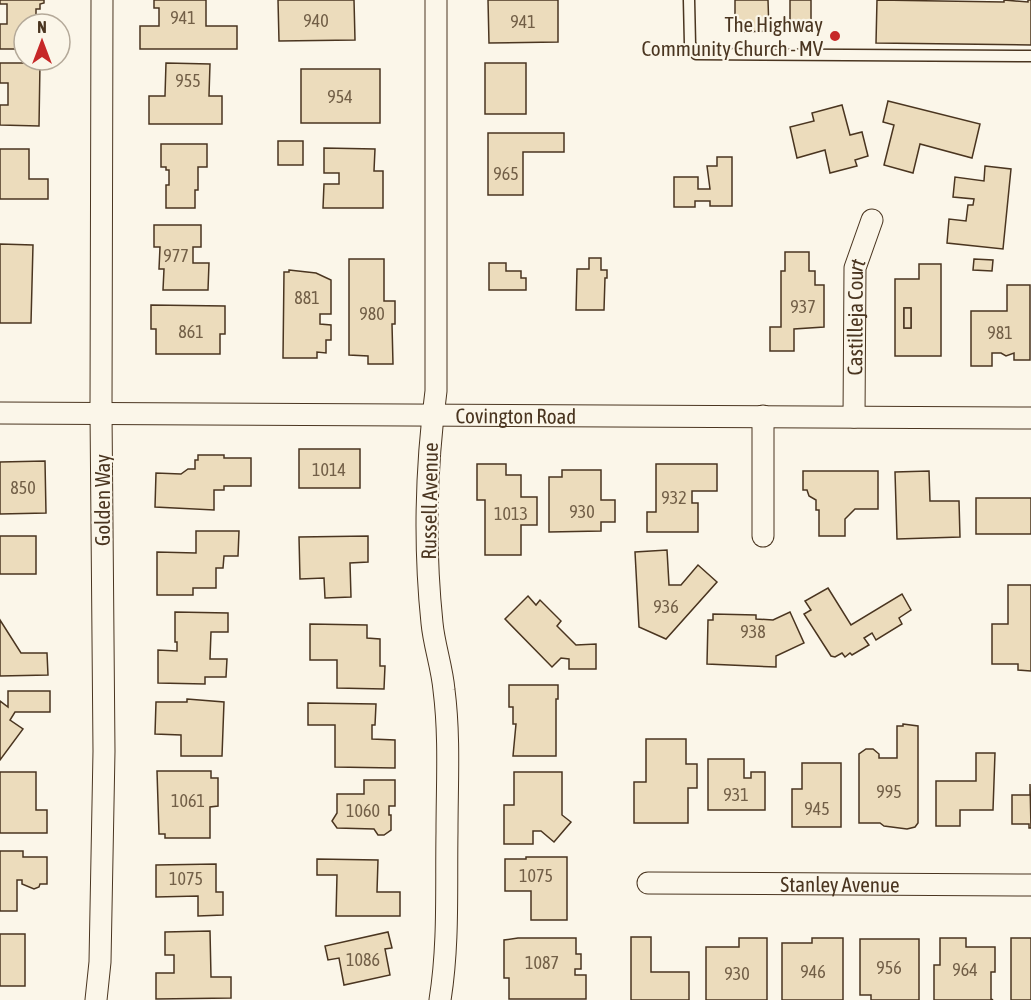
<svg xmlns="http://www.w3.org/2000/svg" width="1031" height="1000" viewBox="0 0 1031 1000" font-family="'Asap Condensed',sans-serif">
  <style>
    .building { fill: #ecdcbc; stroke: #4a3520; stroke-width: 1.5; fill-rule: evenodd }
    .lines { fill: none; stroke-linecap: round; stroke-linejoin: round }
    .lane-casing { stroke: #4a3520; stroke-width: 13 }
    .street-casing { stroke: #4a3520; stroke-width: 23 }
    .lane { stroke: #fbf6e9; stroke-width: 10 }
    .street { stroke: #fbf6e9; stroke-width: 21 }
    .poi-dot { fill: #c62828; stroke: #fbf6e9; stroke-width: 2 }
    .labels { text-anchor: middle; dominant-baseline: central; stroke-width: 4.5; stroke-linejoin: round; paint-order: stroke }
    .number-label { font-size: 18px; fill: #725f47 }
    .poi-label { font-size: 21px; fill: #4a3520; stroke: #fbf6e9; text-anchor: end }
    .street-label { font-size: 21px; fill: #4a3520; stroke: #fbf6e9 }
  </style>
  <rect width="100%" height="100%" fill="#fbf6e9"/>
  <!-- building -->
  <g class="building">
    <path d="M0,0H44V3L40,4V9H36V23L38,24H24V49H0V24H7V4H0Z"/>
    <path d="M154,0H206V26H237V49H140V26H159V8H154Z"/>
    <path d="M278,0H354L355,40L279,41Z"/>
    <path d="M488,0H558V42L489,43Z"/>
    <path d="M735,0H768L769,31L735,32Z"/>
    <rect x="790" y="0" width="21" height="22"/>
    <path d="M877,0L1004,2V0L1028,2V0H1031V45L876,43Z"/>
    <path d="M0,63H40L39,126L0,125V105H8V83H0Z"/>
    <path d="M166,63L210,64L209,96H222V124H149V96H165Z"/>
    <rect x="485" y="63" width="41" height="51"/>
    <rect x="301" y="69" width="79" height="54"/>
    <path d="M888,101L980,124L972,158L920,144L913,173L884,165L894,125L883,122Z"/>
    <path d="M842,105L850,135L862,132L868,156L855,160L857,166L830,173L825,150L797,158L790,127L814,121L812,113Z"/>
    <path d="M488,133H564V152H523V195H488Z"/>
    <rect x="278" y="141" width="25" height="24"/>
    <path d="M161,144H207V167H198V190H195V208H166V185H169V170H166V167H161Z"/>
    <path d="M324,148L375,149L374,171H383V208H323L324,184H339V173H324Z"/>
    <path d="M0,149H29V179H48V199H0Z"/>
    <path d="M717,157H732V206H710V201H695V207H674V177H698V189H710L707,166H717Z"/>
    <path d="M985,166L1011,169L1003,249L947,243L949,219L966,221L968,205H973L974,199L953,197L955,177L984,181Z"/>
    <path d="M154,225H201V247H193V263H209L208,290H163L164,269H159L160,247H154Z"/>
    <path d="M0,244L33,245L31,323H0Z"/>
    <path d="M785,252H809V271H815V285H824V327L794,329V351H770V327H781V271H785Z"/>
    <path d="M589,258H601V270H607V278H605L604,310H576L577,269H589Z"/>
    <path d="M349,259H384V301H395V324H392L393,364H368V356L349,355Z"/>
    <path d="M974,259L993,260L992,271L973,270Z"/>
    <path d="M489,263H506V271H521V278H526V290H489Z"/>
    <path d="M919,264H941V356H895V279H919ZM904,308H911V328H904Z"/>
    <path d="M289,270L316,273L331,280V314H320V324L331,325V340H326V353L317,352V358H283L284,272H289Z"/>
    <path d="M1007,285H1030V360H1014V353L1006,356L1001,353H992V366H971V311H1007Z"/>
    <path d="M151,305L225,306V334H220V354H156V329H151Z"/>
    <rect x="904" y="308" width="7" height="20"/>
    <rect x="299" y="449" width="61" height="39"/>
    <path d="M198,455H224V458H251V486H224V490H214V510L155,507L156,473L181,474L188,469H195V460H198Z"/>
    <path d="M45,461L46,513L0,514V462Z"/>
    <path d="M477,464H506V475H521V497H537V525H521V555H485V500H477Z"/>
    <path d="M656,464H717V491H692V503H698V532H647V512H656Z"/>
    <path d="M562,470H601V500H615V522H601V531L549,532V477H562Z"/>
    <path d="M803,471H878V509H855L845,519V536H819V510H816V500L809,496L807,490H803Z"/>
    <path d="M929,471L930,501H959L960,537L897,539L895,472Z"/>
    <rect x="976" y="498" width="55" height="36"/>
    <path d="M196,531H239L238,556H224L223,568H216V588H193V595H157V552L196,553Z"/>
    <rect x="0" y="536" width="36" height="38"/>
    <path d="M368,536V562L350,563L351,597L325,598L324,578L300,579L299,537Z"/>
    <path d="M667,550L669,585H681L698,565L717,582L666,639L639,627L635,552Z"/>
    <path d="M1008,585H1031V671L1018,670V664H992V624H1008Z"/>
    <path d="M828,588L851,625L902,594L911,610L899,618L902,624L876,640L872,633L864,638L869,645L852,655L850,653L845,657L842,653L835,657L831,656L804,614L811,610L805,601Z"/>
    <path d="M528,596L536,605L540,600L561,621L557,626L576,645L596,644V669H569V659L561,658L552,667L505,619Z"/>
    <path d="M175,612L228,613V632H211L210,659H227L226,677H205V684L158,683V650L177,651V642H175Z"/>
    <path d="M790,612L804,643L776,656V667L707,664L708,620H713V614L756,615V619L773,620Z"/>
    <path d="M0,620L21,653H47L48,675L0,676Z"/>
    <path d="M310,624L367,625V638L380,639V666H385L384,689L337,688V660H310Z"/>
    <path d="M509,685H558V699H556V756H513L516,724H513V707H509Z"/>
    <path d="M8,691H50V712H15L10,720L23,729L0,760V701L8,707Z"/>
    <path d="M187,699L224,702L222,756H181V735L155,734L156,702H187Z"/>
    <path d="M308,703L376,704L375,725H372V739L395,740V768L335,767V725H308Z"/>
    <path d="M903,724L918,726V823L915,827L907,829L884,826L880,823H859V754L866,749H873L879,754V758H897V726H903Z"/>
    <path d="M646,739H686V764H697V788H688V823H634V782H646Z"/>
    <path d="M976,753H995L993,810H960V826H936V781H976Z"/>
    <path d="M708,759H744V778H751V772H765V810H708Z"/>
    <path d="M802,763H841V827H792V789H802Z"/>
    <path d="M157,771H211V778H218V806L210,807V838H165V834H159Z"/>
    <path d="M0,772H36V810H47V833H0Z"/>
    <path d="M514,772H562V815L571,822L554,842L541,831H533V844H504V805H514Z"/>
    <path d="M364,780H395V806H389V815H391V830L384,835H378L374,829L337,828L332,821L337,813V794H364Z"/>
    <path d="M1030,784L1031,828H1029V824H1012V795H1030Z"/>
    <path d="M0,851H23V857H47V884H40L39,887L34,889L22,884V880H17V911H0Z"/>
    <path d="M526,857H567V920H531V891H505V859H526Z"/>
    <path d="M317,859L378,860L377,892H400V916H336L337,875H317Z"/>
    <path d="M216,864V892H223V915L198,916V896L156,897V865Z"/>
    <path d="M210,931L211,977H231V998L156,999V973H174V955H165V932Z"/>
    <path d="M388,932L392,948L385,949L390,975L344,985L339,958L328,960L325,946Z"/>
    <rect x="0" y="934" width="25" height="52"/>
    <path d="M631,937H651V972H689V1000H631Z"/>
    <path d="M518,938H576V954H581V969H575V975H586V999H509V978H504V940Z"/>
    <path d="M739,938H767V1000H706V947H739Z"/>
    <path d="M812,938H843V1000H782V943H812Z"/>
    <path d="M940,938H966V947H995V972H991V999L993,1000H934V965H940Z"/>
    <rect x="1011" y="938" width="20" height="62"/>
    <path d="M860,939H919V1000H871V995H860Z"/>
  </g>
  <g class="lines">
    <defs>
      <path id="lane" d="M689,0L690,44L696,54L1031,56"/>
      <g id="street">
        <path d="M436,0V391C426,467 424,546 432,623C434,645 442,667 444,690C450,737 447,785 447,831C446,887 449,944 440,1000"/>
        <path id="s1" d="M0,413L1031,418"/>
        <path d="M763,416V536"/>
        <path id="s2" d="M854,417L855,268L872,220"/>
        <path id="s3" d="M648,883L1031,885"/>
        <path d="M96,1000L100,962L104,751L101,412L102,0"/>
      </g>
    </defs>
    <!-- lane casing -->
    <use href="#lane" class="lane-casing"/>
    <!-- street casing -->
    <use href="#street" class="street-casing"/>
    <!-- lane -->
    <use href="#lane" class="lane"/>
    <!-- street -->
    <use href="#street" class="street"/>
  </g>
  <!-- markers -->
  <circle class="poi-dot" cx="835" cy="36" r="6"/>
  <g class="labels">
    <!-- number labels -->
    <g class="number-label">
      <text x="183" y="17">941</text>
      <text x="316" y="20">940</text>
      <text x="523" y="21">941</text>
      <text x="188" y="80">955</text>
      <text x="340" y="96">954</text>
      <text x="506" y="173">965</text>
      <text x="176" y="255">977</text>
      <text x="307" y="297">881</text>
      <text x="803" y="306">937</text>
      <text x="372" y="313">980</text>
      <text x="191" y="331">861</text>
      <text x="1000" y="332">981</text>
      <text x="329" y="469">1014</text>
      <text x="23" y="487">850</text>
      <text x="674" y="497">932</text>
      <text x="582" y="511">930</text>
      <text x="511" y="513">1013</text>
      <text x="666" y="606">936</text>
      <text x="753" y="631">938</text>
      <text x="889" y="791">995</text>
      <text x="736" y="794">931</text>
      <text x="188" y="800">1061</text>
      <text x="817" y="808">945</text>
      <text x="363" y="810">1060</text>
      <text x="536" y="875">1075</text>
      <text x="186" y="878">1075</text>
      <text x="363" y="959">1086</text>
      <text x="542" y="962">1087</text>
      <text x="889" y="967">956</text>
      <text x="965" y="969">964</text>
      <text x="813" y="971">946</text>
      <text x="737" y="973">930</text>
    </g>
    <!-- poi labels -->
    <g class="poi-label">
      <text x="823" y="24">The Highway<tspan x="823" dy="24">Community Church - MV</tspan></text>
    </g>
    <!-- street labels -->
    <g class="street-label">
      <text stroke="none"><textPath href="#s2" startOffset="100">Castilleja Court</textPath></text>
      <text stroke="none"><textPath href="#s1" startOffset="516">Covington Road</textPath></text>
      <text transform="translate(102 500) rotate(-90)">Golden Way</text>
      <text transform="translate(429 501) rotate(-89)">Russell Avenue</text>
      <text stroke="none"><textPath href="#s3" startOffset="192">Stanley Avenue</textPath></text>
    </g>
  </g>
  <!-- north arrow -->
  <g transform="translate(42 42)"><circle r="28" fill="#fbf6e9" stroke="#b4a999" stroke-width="1.5"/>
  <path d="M0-4.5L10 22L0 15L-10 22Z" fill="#c62828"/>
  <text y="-9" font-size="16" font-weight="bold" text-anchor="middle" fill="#4a3520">N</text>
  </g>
</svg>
